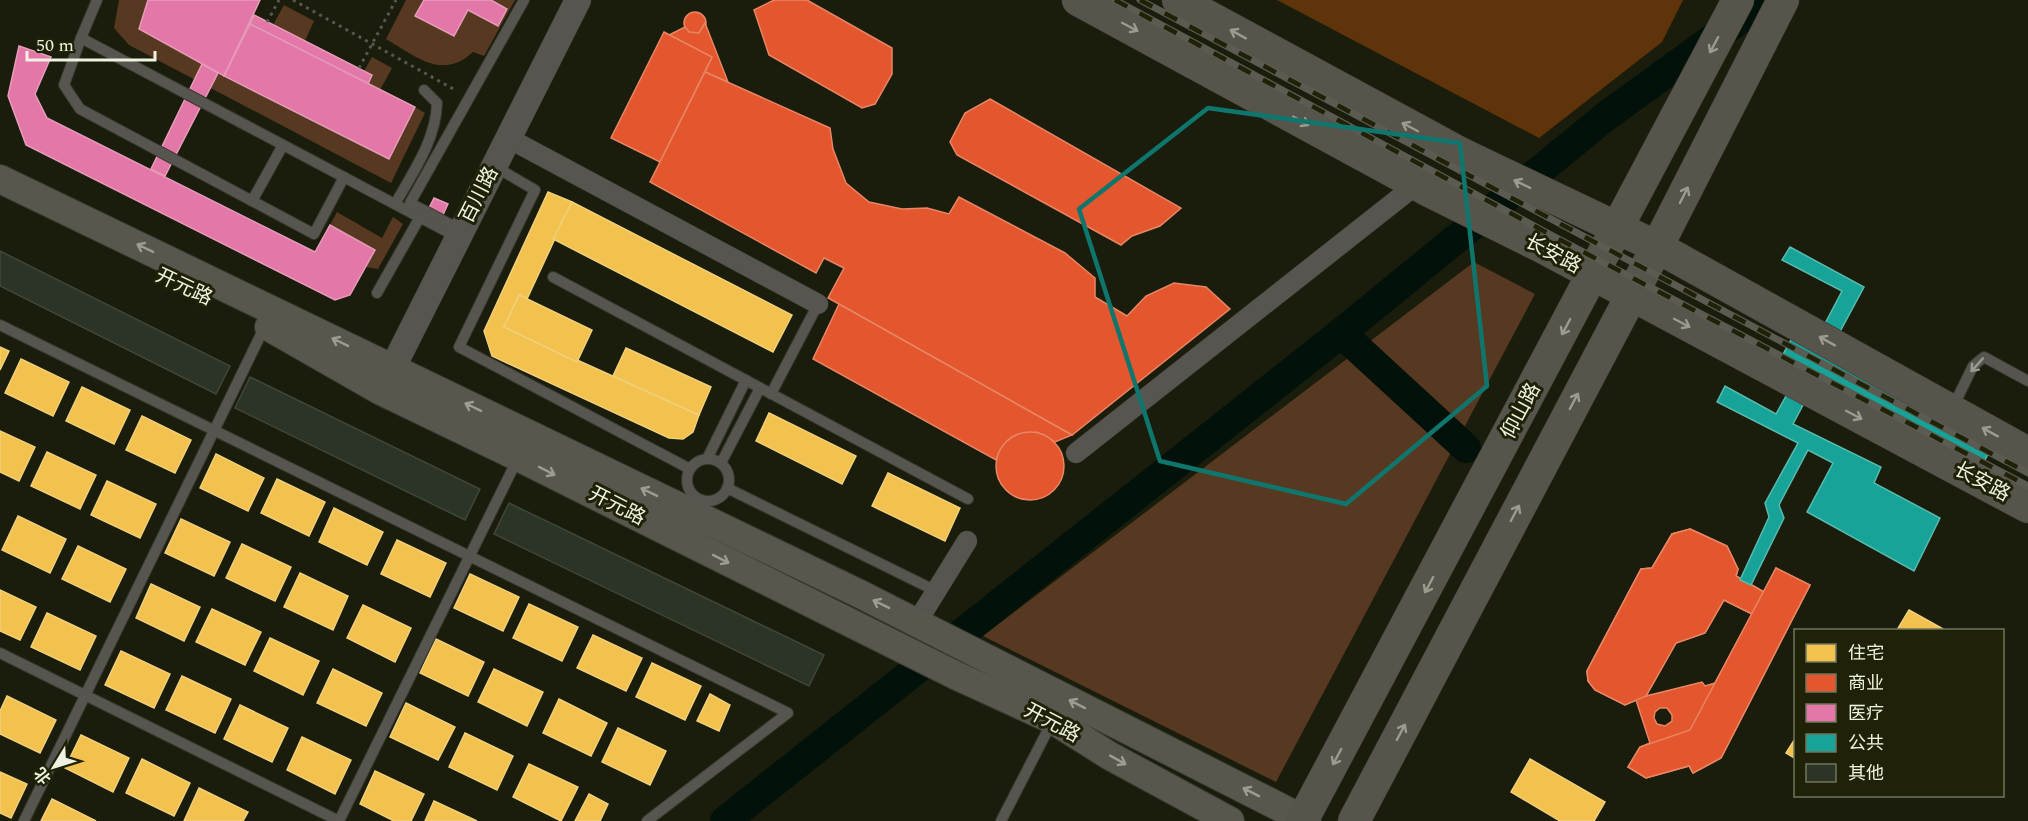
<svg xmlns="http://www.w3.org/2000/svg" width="2028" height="821" viewBox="0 0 2028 821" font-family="Spectral,'Noto Sans SC',serif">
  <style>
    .green { fill: #563920 }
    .forest { fill: #5f340a }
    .homes { fill: #f2c14e; stroke: #f1d07a; stroke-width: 1.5 }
    .shops { fill: #e4572e; stroke: #e78664; stroke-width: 1.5; fill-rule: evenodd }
    .health { fill: #e377a8; stroke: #e79cb9; stroke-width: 1.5 }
    .public { fill: #17a398; stroke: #58bbae; stroke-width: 1.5 }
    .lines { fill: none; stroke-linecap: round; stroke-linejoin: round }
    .river { stroke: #02110a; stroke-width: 30 }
    .building { fill: #2c3525; stroke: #40463a; stroke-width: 1.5 }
    .service-casing { stroke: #37382c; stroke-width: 12 }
    .minor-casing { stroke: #37382c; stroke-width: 21 }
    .tertiary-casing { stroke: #37382c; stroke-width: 27 }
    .secondary-casing { stroke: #37382c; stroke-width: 30 }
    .primary-casing { stroke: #37382c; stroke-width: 33 }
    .path { stroke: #585850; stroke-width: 3; stroke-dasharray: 3 4.5; stroke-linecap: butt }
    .service { stroke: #56554f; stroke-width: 10 }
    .minor { stroke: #56554f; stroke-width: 20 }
    .tertiary { stroke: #56554f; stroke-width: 26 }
    .secondary { stroke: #58574e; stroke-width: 28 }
    .primary { stroke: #56544b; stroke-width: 32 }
    .rail-casing { stroke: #5b5b52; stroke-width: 7 }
    .rail { stroke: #1f2206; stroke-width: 4.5; stroke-dasharray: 14; stroke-linecap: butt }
    .oneway { stroke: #9b9b8e }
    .oneway2 { stroke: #9c9d90 }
    .oneway3 { stroke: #9b9c91 }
    .marked { fill: none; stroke: #0f766e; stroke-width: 4.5; stroke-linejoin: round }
    .labels { text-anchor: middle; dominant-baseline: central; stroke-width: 6; stroke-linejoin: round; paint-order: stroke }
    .street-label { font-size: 20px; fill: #eff2e1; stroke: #1f2206 }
  </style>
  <rect width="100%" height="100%" fill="#1a1c0c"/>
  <!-- green -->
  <g class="green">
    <path d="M119,0H148L139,29L224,77L389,159L415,107L425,113L391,183L129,45L114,28Z"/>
    <path d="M406,0H515L484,56L473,52C442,81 416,56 386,39Z"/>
    <path d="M284,5L314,21L305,41L273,25Z"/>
    <path d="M372,57L392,68L380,90L368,84L372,75L364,71Z"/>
    <path d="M337,212L382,238L393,217L403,224L378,269L366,267L375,250L330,225Z"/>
    <path d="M1474,262L1535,294L1276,782L983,636Z"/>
  </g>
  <!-- forest -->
  <path class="forest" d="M1277,0H1683L1662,42L1539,138Z"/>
  <!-- homes -->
  <g class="homes">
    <path d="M548,192L572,202L527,299L519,295L504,327L699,415L693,432L683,439L669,438L492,356L484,331Z"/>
    <path d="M572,202L792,315L773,352L553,239Z"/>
    <path d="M519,295L592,330L577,362L504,327Z"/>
    <path d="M0,347L9,351L0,370Z"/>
    <path d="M626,348L711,387L699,415L613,376Z"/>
    <path d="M21,359L69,382L53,416L5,393Z"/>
    <path d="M82,387L130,410L114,444L66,421Z"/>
    <path d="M769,413L856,456L842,484L756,441Z"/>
    <path d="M142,416L191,440L175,473L126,450Z"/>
    <path d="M0,431L35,447L19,481L0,472Z"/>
    <path d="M47,452L96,475L80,509L31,486Z"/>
    <path d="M216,454L264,478L248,511L200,488Z"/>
    <path d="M888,473L960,508L945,541L872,506Z"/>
    <path d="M277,479L325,502L309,536L261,513Z"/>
    <path d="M107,481L156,504L140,538L91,515Z"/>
    <path d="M334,508L383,532L367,565L319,542Z"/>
    <path d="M18,516L66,539L50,573L2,550Z"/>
    <path d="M181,519L230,542L214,576L165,553Z"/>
    <path d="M397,540L446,563L430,597L381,574Z"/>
    <path d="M242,544L291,567L275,601L226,578Z"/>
    <path d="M78,546L126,569L110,602L62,579Z"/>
    <path d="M300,573L348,596L333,630L284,607Z"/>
    <path d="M470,574L519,597L503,631L454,608Z"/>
    <path d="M151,584L200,607L184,641L136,618Z"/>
    <path d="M0,590L36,607L20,640L0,631Z"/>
    <path d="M529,604L578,627L562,661L513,638Z"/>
    <path d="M363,605L411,628L395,662L347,638Z"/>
    <path d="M212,609L261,632L245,665L196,642Z"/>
    <path d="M1909,610L1945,630H1897Z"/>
    <path d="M47,613L96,636L80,670L31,647Z"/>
    <path d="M593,635L642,658L626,691L577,668Z"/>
    <path d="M270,638L319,661L303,695L254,671Z"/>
    <path d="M436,639L484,662L468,696L420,673Z"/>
    <path d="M121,651L170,674L154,708L105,685Z"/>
    <path d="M652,663L701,686L685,720L636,697Z"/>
    <path d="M333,669L382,693L366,726L317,703Z"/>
    <path d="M494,669L543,692L527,726L478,702Z"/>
    <path d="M182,676L231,699L215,733L166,710Z"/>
    <path d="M710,694L730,705L719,731L697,721Z"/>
    <path d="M7,696L56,720L40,753L0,734V711Z"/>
    <path d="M559,699L607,723L591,756L543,733Z"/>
    <path d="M406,703L455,727L438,760L390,737Z"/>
    <path d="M240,705L288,728L272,762L224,739Z"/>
    <path d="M618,728L666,751L650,785L602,762Z"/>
    <path d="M465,733L513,756L497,790L449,767Z"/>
    <path d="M81,735L129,758L113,792L65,768Z"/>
    <path d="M302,737L351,760L335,794L287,770Z"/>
    <path d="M1796,737V759L1786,753Z"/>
    <path d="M142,759L190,783L174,816L126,793Z"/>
    <path d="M1530,759L1605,802L1594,821H1560L1511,792Z"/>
    <path d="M529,764L578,787L561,821L513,797Z"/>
    <path d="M375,771L424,794L411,821H394L360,804Z"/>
    <path d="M0,772L27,784L11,818L0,813Z"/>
    <path d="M199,788L248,812L243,821H184Z"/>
    <path d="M589,794L608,804L600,821H575Z"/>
    <path d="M52,799L96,821H41Z"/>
    <path d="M434,801L477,821H425Z"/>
  </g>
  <!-- shops -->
  <g class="shops">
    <path d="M774,0H807L892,48V74L875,104L862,108L769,55L754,10Z"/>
    <circle cx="695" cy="23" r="11"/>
    <path d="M705,23L728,82L705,72L712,57L669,35L685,27L689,32L699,33Z"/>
    <path d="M664,32L712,57L660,162L611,138Z"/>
    <path d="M705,72L830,128L833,149L846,183L869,202L902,209L927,208L949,214L959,197L1065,253L1095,278V297L1127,316L1146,296L1174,283L1206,287L1230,309L1072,435L828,298L844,268L824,258L816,273L650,182Z"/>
    <path d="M990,99L1181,208L1160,226L1132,236L1121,245L957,155L950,142L965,113Z"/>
    <path d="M839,304L1072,435L1055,442L1037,432L1016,435L1000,450L996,460L813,359Z"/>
    <circle cx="1030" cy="466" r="34"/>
    <path d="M1690,529L1727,546L1738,569L1736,576L1764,592L1776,568L1810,585L1721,758L1693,773L1689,766L1646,778L1628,767L1640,747L1650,743L1636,700L1625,705L1595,690L1588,681L1587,671L1641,569L1652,568L1672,534ZM1724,600L1752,614L1715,683L1705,686L1702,682L1646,696L1676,643L1705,633ZM1660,708H1667L1672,715V721L1665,726L1657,724L1654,718L1655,712Z"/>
    <path d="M1690,529L1727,546L1738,569L1736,576L1764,592L1752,614L1724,600L1705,633L1676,643L1646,696L1625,705L1595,690L1588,681L1587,671L1641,569L1652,568L1672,534Z"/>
    <path d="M1776,568L1810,585L1721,758L1693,773L1689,766L1646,778L1628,767L1640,747L1690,730Z"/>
  </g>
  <!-- health -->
  <g class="health">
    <path d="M148,0H260L224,76L139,29Z"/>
    <path d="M424,0H491L507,9L498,26L468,10L454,36L415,16Z"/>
    <path d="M254,15L372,75L368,84L250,24Z"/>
    <path d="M250,24L415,107L389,159L224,76Z"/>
    <path d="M19,46L51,57L35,94L47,118L315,252L330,225L375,250L350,295L335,300L26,145L8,96Z"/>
    <path d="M202,64L218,73L165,176L151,169Z"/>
    <path d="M434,198L448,204L442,217L428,210Z"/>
  </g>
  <!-- public -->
  <path class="public" d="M1790,247L1864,287L1835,341L2000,432L1972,484L1809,394L1793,424L1881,467L1874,483L1940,518L1914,571L1807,512L1833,463L1808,450L1779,505L1784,518L1751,585L1740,580L1769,517L1765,503L1798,443L1717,402L1725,386L1776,414L1791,387L1771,376L1801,322L1820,333L1842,291L1782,260Z"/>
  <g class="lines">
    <!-- river -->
    <g class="river">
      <path d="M1341,333L1466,448"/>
      <path d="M725,821L1341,333L1605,117L1766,0"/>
    </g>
  </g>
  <!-- building -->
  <g class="building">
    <path d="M0,251L230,366L216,394L0,286Z"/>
    <path d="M250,377L480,489L465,520L235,408Z"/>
    <path d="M509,503L824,655L809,686L494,534Z"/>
  </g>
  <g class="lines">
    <defs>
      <g id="service">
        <path d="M97,0L81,38L457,237"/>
        <path d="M81,38L64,85L80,109L314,234L344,177"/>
        <path d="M494,166L535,190L459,347L690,469"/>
        <path d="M252,201L283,145"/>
        <path d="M395,204C413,172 436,140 437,103L424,90"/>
        <path d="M461,230L410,203L524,0"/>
        <path d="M553,277L968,499"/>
        <path d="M377,293L420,217"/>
        <path d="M0,325L788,713L647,821"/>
        <path d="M771,394L818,304"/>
        <path d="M1953,407L1973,366L1984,357L2028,381"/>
        <path d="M707,459L746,380"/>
        <circle cx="708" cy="480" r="21"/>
        <path d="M721,463L760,388"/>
        <path d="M727,488L936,591"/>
        <path d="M0,653L339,821"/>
        <path d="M24,821L265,326"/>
        <path d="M339,821L518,458"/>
        <path d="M1001,821L1053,720"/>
      </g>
      <g id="minor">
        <path d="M508,138L818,304"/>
        <path d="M1076,453L1417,184"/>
        <path d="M917,622L967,541"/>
      </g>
      <path id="tertiary" d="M384,385L578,0"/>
      <g id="secondary">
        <path d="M0,179L860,594L1307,821"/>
        <path d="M269,327L381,391L518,457L955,675L1053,720L1110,756L1230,821"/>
      </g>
      <g id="primary">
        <path d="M1078,0L1429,191L1540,246L2028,507"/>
        <path d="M1178,0L1462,154L1657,247L2028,453"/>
        <path d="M1302,821L1738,0"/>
        <path d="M1354,821L1657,247L1783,0"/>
      </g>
    </defs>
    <!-- service casing -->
    <use href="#service" class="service-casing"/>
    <!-- minor casing -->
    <use href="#minor" class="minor-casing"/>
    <!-- tertiary casing -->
    <use href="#tertiary" class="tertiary-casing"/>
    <!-- secondary casing -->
    <use href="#secondary" class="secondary-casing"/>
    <!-- primary casing -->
    <use href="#primary" class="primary-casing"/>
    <!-- path -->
    <g class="path">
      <path d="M293,0L457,91"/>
      <path d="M267,22L279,0"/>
      <path d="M359,68L396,0"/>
    </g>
    <!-- service -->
    <use href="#service" class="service"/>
    <!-- minor -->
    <use href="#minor" class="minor"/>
    <!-- tertiary -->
    <use href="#tertiary" class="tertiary"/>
    <!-- secondary -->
    <use href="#secondary" class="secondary"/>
    <!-- primary -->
    <use href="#primary" class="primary"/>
    <defs>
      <g id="rail">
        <path d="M1115,0L1553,236L2028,486"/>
        <path d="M1140,0L2028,473"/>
      </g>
    </defs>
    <!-- rail casing -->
    <use href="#rail" class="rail-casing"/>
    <!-- rail -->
    <use href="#rail" class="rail"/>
  </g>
  <!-- one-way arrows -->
  <defs><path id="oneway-shaft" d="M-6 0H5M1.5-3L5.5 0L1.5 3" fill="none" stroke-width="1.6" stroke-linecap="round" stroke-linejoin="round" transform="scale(1.5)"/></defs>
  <g class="oneway">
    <use href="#oneway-shaft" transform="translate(1130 27) rotate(28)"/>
    <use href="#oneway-shaft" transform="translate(1238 34) rotate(-151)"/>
    <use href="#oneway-shaft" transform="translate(1714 45) rotate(118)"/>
    <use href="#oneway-shaft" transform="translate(1301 121) rotate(29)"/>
    <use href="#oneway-shaft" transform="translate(1410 127) rotate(-152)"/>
    <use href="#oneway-shaft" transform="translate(1522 184) rotate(-154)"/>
    <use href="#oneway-shaft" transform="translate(1684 195) rotate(-63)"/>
    <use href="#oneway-shaft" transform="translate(1682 323) rotate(28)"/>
    <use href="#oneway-shaft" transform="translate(1566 327) rotate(118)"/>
    <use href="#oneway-shaft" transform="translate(1827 341) rotate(-151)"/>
    <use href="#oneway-shaft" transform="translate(1574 401) rotate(-62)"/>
    <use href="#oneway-shaft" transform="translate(1854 415) rotate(28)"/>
    <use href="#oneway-shaft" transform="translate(1990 432) rotate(-151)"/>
    <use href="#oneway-shaft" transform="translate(1515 513) rotate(-62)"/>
    <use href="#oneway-shaft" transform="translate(1429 585) rotate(118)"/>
    <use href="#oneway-shaft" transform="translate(1401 732) rotate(-62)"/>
    <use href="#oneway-shaft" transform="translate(1337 757) rotate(118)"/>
  </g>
  <g class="oneway2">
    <use href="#oneway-shaft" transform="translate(145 248) rotate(-154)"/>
    <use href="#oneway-shaft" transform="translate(340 342) rotate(-154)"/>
    <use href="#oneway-shaft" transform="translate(473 407) rotate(-154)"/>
    <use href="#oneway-shaft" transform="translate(547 471) rotate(27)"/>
    <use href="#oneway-shaft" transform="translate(649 492) rotate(-154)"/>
    <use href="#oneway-shaft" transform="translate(721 559) rotate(27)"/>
    <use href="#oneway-shaft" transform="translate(881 604) rotate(-154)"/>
    <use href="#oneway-shaft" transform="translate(1077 704) rotate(-153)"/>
    <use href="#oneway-shaft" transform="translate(1118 760) rotate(29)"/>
    <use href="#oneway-shaft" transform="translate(1251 792) rotate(-153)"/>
  </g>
  <use class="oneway3" href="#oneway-shaft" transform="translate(1977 365) rotate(132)"/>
  <!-- marked area -->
  <path class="marked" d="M1208,108L1460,143L1487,386L1346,504L1160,461L1079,209Z"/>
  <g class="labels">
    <!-- street labels -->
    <g class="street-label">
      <text transform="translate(479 195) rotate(-63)">百川路</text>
      <text transform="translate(1553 254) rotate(28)">长安路</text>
      <text transform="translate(184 287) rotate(25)">开元路</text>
      <text transform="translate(1521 411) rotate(-62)">仰山路</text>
      <text transform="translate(1982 482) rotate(28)">长安路</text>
      <text transform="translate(617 506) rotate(27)">开元路</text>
      <text transform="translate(1052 723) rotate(28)">开元路</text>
    </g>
  </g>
  <!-- legend -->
  <rect x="1794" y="629" width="210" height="168" fill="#1f2206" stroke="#72755e" stroke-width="1.5"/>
  <rect x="1806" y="644" width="30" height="18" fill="#f2c14e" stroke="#72755e" stroke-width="1.5"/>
  <text x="1848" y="659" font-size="18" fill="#eff2e1">住宅</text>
  <rect x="1806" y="674" width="30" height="18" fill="#e4572e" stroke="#72755e" stroke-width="1.5"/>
  <text x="1848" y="689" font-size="18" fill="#eff2e1">商业</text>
  <rect x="1806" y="704" width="30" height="18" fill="#e377a8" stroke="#72755e" stroke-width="1.5"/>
  <text x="1848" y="719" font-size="18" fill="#eff2e1">医疗</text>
  <rect x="1806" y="734" width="30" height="18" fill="#17a398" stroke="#72755e" stroke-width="1.5"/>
  <text x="1848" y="749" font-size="18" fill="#eff2e1">公共</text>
  <rect x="1806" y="764" width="30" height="18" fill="#2c3525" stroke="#72755e" stroke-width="1.5"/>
  <text x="1848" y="779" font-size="18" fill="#eff2e1">其他</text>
  <!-- north arrow -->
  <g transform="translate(54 767) rotate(232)" stroke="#1f2206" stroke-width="4.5" paint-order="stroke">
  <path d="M0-4.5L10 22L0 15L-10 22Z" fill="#eff2e1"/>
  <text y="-9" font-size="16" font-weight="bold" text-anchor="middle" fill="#eff2e1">北</text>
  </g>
  <!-- scale -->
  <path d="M27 51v9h128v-9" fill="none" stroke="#eff2e1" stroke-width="3"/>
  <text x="36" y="51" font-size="18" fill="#eff2e1" stroke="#1f2206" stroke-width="4.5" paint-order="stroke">50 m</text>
</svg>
